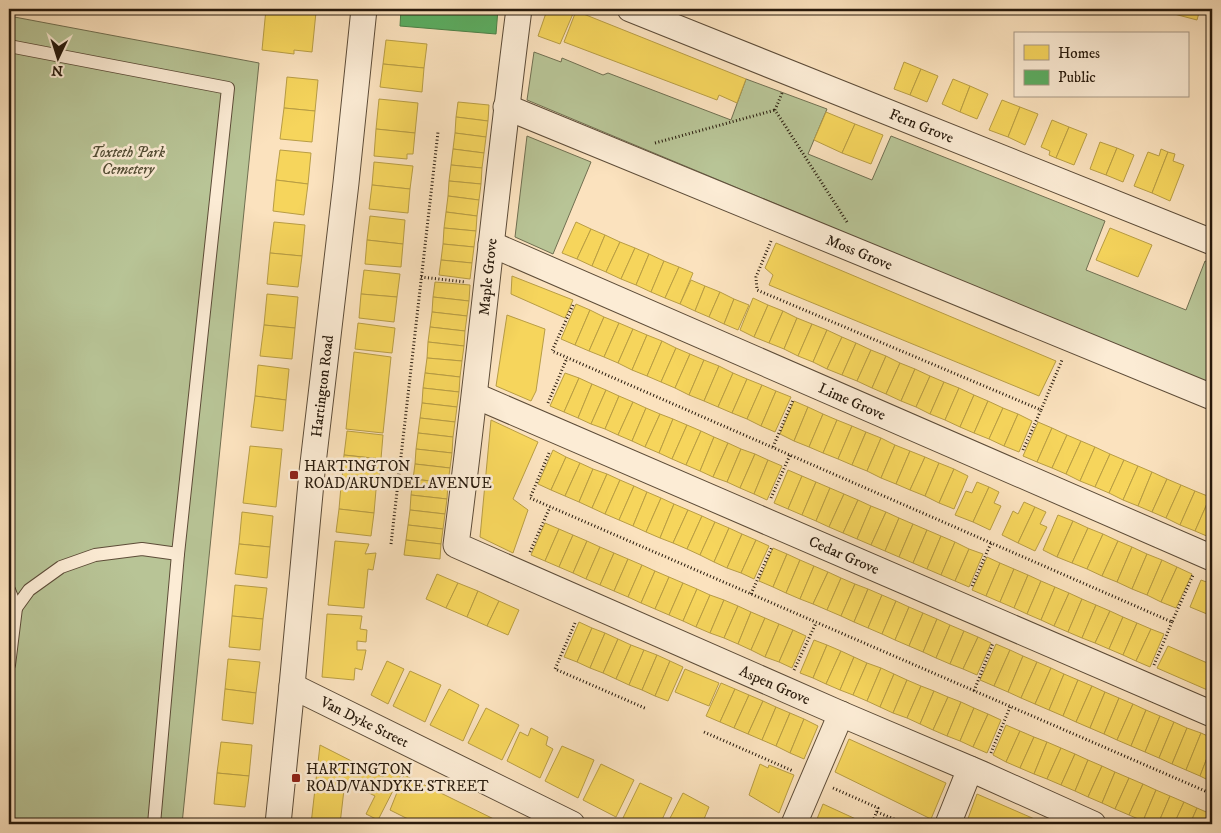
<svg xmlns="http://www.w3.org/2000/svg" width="1221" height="833" viewBox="0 0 1221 833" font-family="'IM FELL DW Pica',serif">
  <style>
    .green { fill: #b8c496; stroke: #706f51 }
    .homes { fill: #f6d55c; stroke: #b89d44 }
    .public { fill: #5aae61; stroke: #4b8248 }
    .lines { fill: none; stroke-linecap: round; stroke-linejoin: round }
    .lane-casing { stroke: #5d4c38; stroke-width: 14 }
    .street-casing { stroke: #5d4c38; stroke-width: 27 }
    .path { stroke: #281a0c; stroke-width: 3; stroke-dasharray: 1 2.5; stroke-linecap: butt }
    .lane { stroke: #fcecd5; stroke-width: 12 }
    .street { stroke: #fcecd5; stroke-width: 25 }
    .poi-dot { fill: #8f2418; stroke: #fcecd5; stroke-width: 2 }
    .labels { text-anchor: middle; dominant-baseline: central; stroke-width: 5; stroke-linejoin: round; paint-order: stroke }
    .street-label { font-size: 15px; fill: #281a0c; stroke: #fcecd5 }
    .park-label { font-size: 15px; font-style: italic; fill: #534d35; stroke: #fcecd5 }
    .poi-label { font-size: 15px; fill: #281a0c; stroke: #fcecd5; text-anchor: start }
  </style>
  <rect width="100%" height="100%" fill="#fbe2be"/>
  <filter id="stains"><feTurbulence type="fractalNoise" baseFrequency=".004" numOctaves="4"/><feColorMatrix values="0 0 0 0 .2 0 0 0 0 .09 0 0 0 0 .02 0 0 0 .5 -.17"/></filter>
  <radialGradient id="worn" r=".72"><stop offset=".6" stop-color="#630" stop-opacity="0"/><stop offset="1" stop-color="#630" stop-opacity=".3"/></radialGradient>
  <!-- green -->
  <g class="green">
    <path d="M9,16L259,63L182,824H9Z"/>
    <path d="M534,52L561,62L562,58L603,75L608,73L731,120L746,79L827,109L808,154L872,180L891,136L1105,221L1086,270L1186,310L1205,261L1212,264V386L527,100Z"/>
    <path d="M527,136L591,162L553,254L515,237Z"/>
  </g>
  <!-- homes -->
  <g class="homes">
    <path d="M266,9H299L316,12L312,52L294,50V54L262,50Z"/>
    <path d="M542,9H575L560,44L538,36L546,13L541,11Z"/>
    <path d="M1155,9H1200L1197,20Z"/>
    <path d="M576,11L746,79L737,103L719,95L717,100L564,42Z"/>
    <path d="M386,40L427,44L424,68L383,64Z"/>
    <path d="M904,62L921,69L910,95L894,89Z"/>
    <path d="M383,64L424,68L422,92L380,87Z"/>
    <path d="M921,69L938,76L927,102L910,95Z"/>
    <path d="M287,77L318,80L315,111L284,108Z"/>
    <path d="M953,79L970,86L960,112L942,104Z"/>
    <path d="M970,86L988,94L977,119L960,112Z"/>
    <path d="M379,99L418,103L415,133L376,129Z"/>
    <path d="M1002,100L1020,107L1008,137L989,130Z"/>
    <path d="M458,102L489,105L488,121L456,117Z"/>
    <path d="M1020,107L1038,114L1025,145L1008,137Z"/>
    <path d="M284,108L315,111L312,142L280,139Z"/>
    <path d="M826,112L855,124L842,153L814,140Z"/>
    <path d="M456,117L488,121L486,137L455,133Z"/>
    <path d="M1052,120L1069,127L1056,158L1049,155L1050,151L1041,147Z"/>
    <path d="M855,124L883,135L871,164L842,153Z"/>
    <path d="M1069,127L1087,134L1074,165L1056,158Z"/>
    <path d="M376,129L415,133L413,154H407V159L374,156Z"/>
    <path d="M455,133L486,137L484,153L453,149Z"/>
    <path d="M1100,142L1117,148L1106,175L1090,169Z"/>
    <path d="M1117,148L1134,155L1123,182L1106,175Z"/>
    <path d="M453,149L484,153L482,168L451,165Z"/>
    <path d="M1161,149L1168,152L1152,193L1134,186L1148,152L1159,156Z"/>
    <path d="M280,150L311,153L308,184L276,180Z"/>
    <path d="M1168,152L1175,154L1173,161L1184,165L1170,201L1152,193Z"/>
    <path d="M374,162L413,166L410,189L372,185Z"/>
    <path d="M451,165L482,168L481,184L449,181Z"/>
    <path d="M276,180L308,184L304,215L273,211Z"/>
    <path d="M449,181L481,184L479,200L448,196Z"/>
    <path d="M372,185L410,189L408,213L369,209Z"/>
    <path d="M448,196L479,200L477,216L446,212Z"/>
    <path d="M446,212L477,216L476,231L444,228Z"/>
    <path d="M370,216L405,220L403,244L367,240Z"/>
    <path d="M274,222L305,225L302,256L270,253Z"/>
    <path d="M576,222L591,229L577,259L562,253Z"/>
    <path d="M444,228L476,231L474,247L443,244Z"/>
    <path d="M1110,228L1152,245L1138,277L1096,260Z"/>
    <path d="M591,229L605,235L592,266L577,259Z"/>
    <path d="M605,235L620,242L606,272L592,266Z"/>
    <path d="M367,240L403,244L401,267L365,264Z"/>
    <path d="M620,242L635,248L621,279L606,272Z"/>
    <path d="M776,243L1056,361L1039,396L769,285L773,275L765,268Z"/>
    <path d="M443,244L474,247L472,263L441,260Z"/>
    <path d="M635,248L649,254L636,285L621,279Z"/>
    <path d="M270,253L302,256L298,287L267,284Z"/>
    <path d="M649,254L664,261L651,292L636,285Z"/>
    <path d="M441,260L472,263L470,279L439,275Z"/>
    <path d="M664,261L679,267L665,298L651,292Z"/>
    <path d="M679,267L693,273L680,304L665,298Z"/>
    <path d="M364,270L400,274L397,297L361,294Z"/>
    <path d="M512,276L573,300L565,318L511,294Z"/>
    <path d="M691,280L705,286L695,311L680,304Z"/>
    <path d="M435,282L470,285L469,301L433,297Z"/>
    <path d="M705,286L720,292L709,317L695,311Z"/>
    <path d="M720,292L734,299L724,324L709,317Z"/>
    <path d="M267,294L298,297L295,328L264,325Z"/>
    <path d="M361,294L397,297L394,322L359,318Z"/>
    <path d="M433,297L469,301L467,316L432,312Z"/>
    <path d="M753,298L768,305L754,337L740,330Z"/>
    <path d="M734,299L749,305L738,330L724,324Z"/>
    <path d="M576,304L590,310L575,345L561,339Z"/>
    <path d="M768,305L783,311L769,343L754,337Z"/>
    <path d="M590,310L604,317L589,351L575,345Z"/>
    <path d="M783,311L797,318L784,349L769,343Z"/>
    <path d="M432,312L467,316L465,331L430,327Z"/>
    <path d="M507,315L545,329L536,391L531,401L496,386Z"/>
    <path d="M604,317L619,323L604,357L589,351Z"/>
    <path d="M797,318L812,324L798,356L784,349Z"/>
    <path d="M358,323L395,328L392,353L355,349Z"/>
    <path d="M619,323L633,329L618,363L604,357Z"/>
    <path d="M812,324L827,330L813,362L798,356Z"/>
    <path d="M264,325L295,328L292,359L260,356Z"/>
    <path d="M430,327L465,331L464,346L428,342Z"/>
    <path d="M633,329L647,335L632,370L618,363Z"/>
    <path d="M827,330L842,337L827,369L813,362Z"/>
    <path d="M647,335L662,341L647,376L632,370Z"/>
    <path d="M842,337L856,343L842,375L827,369Z"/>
    <path d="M662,341L676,348L661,382L647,376Z"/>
    <path d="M428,342L464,346L462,361L427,358Z"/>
    <path d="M856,343L871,350L857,381L842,375Z"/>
    <path d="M676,348L690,354L675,388L661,382Z"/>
    <path d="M871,350L886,356L872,388L857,381Z"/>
    <path d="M354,352L391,357L383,433L346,429Z"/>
    <path d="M690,354L704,360L689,395L675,388Z"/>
    <path d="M886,356L900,363L886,394L872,388Z"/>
    <path d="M427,358L462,361L460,377L425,373Z"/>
    <path d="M704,360L719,366L704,401L689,395Z"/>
    <path d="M900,363L915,369L901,401L886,394Z"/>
    <path d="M258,365L289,369L286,400L255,396Z"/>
    <path d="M719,366L733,373L718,407L704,401Z"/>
    <path d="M915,369L930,376L916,407L901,401Z"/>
    <path d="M425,373L460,377L459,392L423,388Z"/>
    <path d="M565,373L579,378L564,412L550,406Z"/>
    <path d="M733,373L747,379L732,413L718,407Z"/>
    <path d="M930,376L944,382L930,414L916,407Z"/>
    <path d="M579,378L592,384L578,418L564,412Z"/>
    <path d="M747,379L762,385L747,419L732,413Z"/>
    <path d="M944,382L959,388L945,420L930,414Z"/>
    <path d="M592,384L606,390L591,424L578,418Z"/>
    <path d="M762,385L776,391L761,426L747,419Z"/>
    <path d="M423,388L459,392L457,407L422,403Z"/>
    <path d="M959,388L974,395L960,427L945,420Z"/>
    <path d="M606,390L619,396L605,429L591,424Z"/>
    <path d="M776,391L791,397L775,432L761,426Z"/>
    <path d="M974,395L988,401L974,433L960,427Z"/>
    <path d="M255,396L286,400L283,431L251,427Z"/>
    <path d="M619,396L633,402L618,435L605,429Z"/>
    <path d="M794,401L808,407L794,441L780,434Z"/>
    <path d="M988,401L1003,408L989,439L974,433Z"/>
    <path d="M633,402L646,408L632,441L618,435Z"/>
    <path d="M422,403L457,407L455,422L420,418Z"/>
    <path d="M808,407L823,414L809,447L794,441Z"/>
    <path d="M646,408L660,414L645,447L632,441Z"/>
    <path d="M1003,408L1018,414L1004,446L989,439Z"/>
    <path d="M660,414L673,419L659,453L645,447Z"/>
    <path d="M823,414L837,420L823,453L809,447Z"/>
    <path d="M1018,414L1032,421L1019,452L1004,446Z"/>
    <path d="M420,418L455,422L453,437L418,433Z"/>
    <path d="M673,419L687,425L672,459L659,453Z"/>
    <path d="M491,420L538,442L513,499L528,510L513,553L480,537Z"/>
    <path d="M837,420L852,426L838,459L823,453Z"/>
    <path d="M1038,422L1052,428L1037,462L1023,456Z"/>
    <path d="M687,425L701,431L686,465L672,459Z"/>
    <path d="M852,426L866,432L852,465L838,459Z"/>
    <path d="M1052,428L1067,435L1052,468L1037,462Z"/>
    <path d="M347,431L383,435L381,459L344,455Z"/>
    <path d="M701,431L714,437L700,471L686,465Z"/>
    <path d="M866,432L881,438L867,471L852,465Z"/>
    <path d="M418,433L453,437L452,453L416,449Z"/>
    <path d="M1067,435L1081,441L1066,474L1052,468Z"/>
    <path d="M714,437L728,443L713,477L700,471Z"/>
    <path d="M881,438L895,445L881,478L867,471Z"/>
    <path d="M1081,441L1095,447L1080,481L1066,474Z"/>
    <path d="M728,443L741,449L727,482L713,477Z"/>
    <path d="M895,445L910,451L896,484L881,478Z"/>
    <path d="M250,446L282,449L276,507L243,503Z"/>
    <path d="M1095,447L1110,454L1095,487L1080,481Z"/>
    <path d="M416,449L452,453L450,468L415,464Z"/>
    <path d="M741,449L755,454L740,488L727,482Z"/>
    <path d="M553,450L566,457L551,490L538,484Z"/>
    <path d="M910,451L925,457L910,490L896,484Z"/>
    <path d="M755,454L768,460L754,494L740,488Z"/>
    <path d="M1110,454L1124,460L1109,493L1095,487Z"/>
    <path d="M344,455L381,459L379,483L342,479Z"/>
    <path d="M566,457L580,463L565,496L551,490Z"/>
    <path d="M925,457L939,463L925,496L910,490Z"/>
    <path d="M768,460L782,466L767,500L754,494Z"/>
    <path d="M1124,460L1138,466L1123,500L1109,493Z"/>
    <path d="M580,463L593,469L579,502L565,496Z"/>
    <path d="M939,463L954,469L939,503L925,496Z"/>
    <path d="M415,464L450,468L448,483L413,479Z"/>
    <path d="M1138,466L1152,472L1138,506L1123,500Z"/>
    <path d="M593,469L607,474L592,508L579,502Z"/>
    <path d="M954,469L968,476L954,509L939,503Z"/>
    <path d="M788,470L802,476L788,509L774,503Z"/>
    <path d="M1152,472L1167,479L1152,512L1138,506Z"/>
    <path d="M607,474L620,480L605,514L592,508Z"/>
    <path d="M802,476L816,482L802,515L788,509Z"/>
    <path d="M413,479L448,483L447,499L411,495Z"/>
    <path d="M1167,479L1181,485L1166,518L1152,512Z"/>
    <path d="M620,480L634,486L619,520L605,514Z"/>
    <path d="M816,482L830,488L816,521L802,515Z"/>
    <path d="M977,482L989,487L973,522L955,515L966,491L972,493Z"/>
    <path d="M1181,485L1195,491L1180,525L1166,518Z"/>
    <path d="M341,486L376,490L374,513L339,509Z"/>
    <path d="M634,486L647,492L633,526L619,520Z"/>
    <path d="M989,487L999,492L994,503L1001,506L990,530L973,522Z"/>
    <path d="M830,488L844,494L829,527L816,521Z"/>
    <path d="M1195,491L1210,497L1195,531L1180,525Z"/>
    <path d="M647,492L661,498L646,532L633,526Z"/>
    <path d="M844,494L858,500L843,533L829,527Z"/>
    <path d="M411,495L447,499L445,514L410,510Z"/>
    <path d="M1210,497L1212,498V530L1209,537L1195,531Z"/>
    <path d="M661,498L674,504L660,538L646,532Z"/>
    <path d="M858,500L871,506L857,539L843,533Z"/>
    <path d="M1024,502L1035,507L1018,543L1002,535L1013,511L1018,514Z"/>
    <path d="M674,504L688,510L673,543L660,538Z"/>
    <path d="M871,506L886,512L871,545L857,539Z"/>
    <path d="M1035,507L1046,512L1040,524L1047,527L1035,551L1018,543Z"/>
    <path d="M339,509L374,513L371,536L336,532Z"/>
    <path d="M410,510L445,514L443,529L408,525Z"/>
    <path d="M688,510L702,516L687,549L673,543Z"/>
    <path d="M242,512L273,516L270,547L239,544Z"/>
    <path d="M886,512L899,518L885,551L871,545Z"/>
    <path d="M1058,515L1073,521L1057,557L1043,550Z"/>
    <path d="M702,516L715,522L700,555L687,549Z"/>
    <path d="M899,518L913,524L899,557L885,551Z"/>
    <path d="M1073,521L1088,528L1072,563L1057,557Z"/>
    <path d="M715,522L729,528L714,562L700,555Z"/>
    <path d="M545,523L559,529L545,561L531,555Z"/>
    <path d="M913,524L927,530L913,563L899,557Z"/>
    <path d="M408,525L443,529L441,544L406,540Z"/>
    <path d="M729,528L742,534L727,568L714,562Z"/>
    <path d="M1088,528L1103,534L1087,569L1072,563Z"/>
    <path d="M559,529L573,535L559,567L545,561Z"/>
    <path d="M927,530L941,536L927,569L913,563Z"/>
    <path d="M742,534L756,540L741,573L727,568Z"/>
    <path d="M1103,534L1118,541L1102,576L1087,569Z"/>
    <path d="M573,535L587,541L573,573L559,567Z"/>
    <path d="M941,536L955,542L941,575L927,569Z"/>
    <path d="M406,540L441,544L440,559L404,555Z"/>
    <path d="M756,540L769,546L754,579L741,573Z"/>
    <path d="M335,541L369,544L365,554L376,553L373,570L368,569L364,608L328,605Z"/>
    <path d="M587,541L600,547L586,579L573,573Z"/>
    <path d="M1118,541L1132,547L1117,582L1102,576Z"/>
    <path d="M955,542L969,549L955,581L941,575Z"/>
    <path d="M239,544L270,547L267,578L235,574Z"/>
    <path d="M600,547L614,553L600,585L586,579Z"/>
    <path d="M1132,547L1147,554L1132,589L1117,582Z"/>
    <path d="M773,548L787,554L773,587L759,581Z"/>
    <path d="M969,549L983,554L969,587L955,581Z"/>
    <path d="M614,553L628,559L614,591L600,585Z"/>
    <path d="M787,554L800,560L786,593L773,587Z"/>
    <path d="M1147,554L1162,560L1147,595L1132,589Z"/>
    <path d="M987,557L1000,563L986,596L972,590Z"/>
    <path d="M628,559L642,565L628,597L614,591Z"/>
    <path d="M800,560L814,566L800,599L786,593Z"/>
    <path d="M1162,560L1177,567L1161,602L1147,595Z"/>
    <path d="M1000,563L1014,569L1000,602L986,596Z"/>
    <path d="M642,565L655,571L641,603L628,597Z"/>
    <path d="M814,566L828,572L813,604L800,599Z"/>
    <path d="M1177,567L1192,574L1176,608L1161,602Z"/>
    <path d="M1014,569L1028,575L1014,608L1000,602Z"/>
    <path d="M655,571L669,577L655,609L641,603Z"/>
    <path d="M828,572L841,578L827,610L813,604Z"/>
    <path d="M437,574L458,583L446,608L426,599Z"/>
    <path d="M1028,575L1041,581L1027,614L1014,608Z"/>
    <path d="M669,577L683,583L669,615L655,609Z"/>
    <path d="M841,578L855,584L841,616L827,610Z"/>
    <path d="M1201,580L1212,584V602L1207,614L1190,607Z"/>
    <path d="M1041,581L1055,587L1041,620L1027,614Z"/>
    <path d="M458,583L478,591L467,617L446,608Z"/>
    <path d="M683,583L697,589L683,621L669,615Z"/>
    <path d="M855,584L868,589L854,622L841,616Z"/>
    <path d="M235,585L267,588L263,619L232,616Z"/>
    <path d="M1055,587L1069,593L1054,626L1041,620Z"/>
    <path d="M697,589L710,595L696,627L683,621Z"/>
    <path d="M868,589L882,595L868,628L854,622Z"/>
    <path d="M478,591L499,601L487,626L467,617Z"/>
    <path d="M1069,593L1082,599L1068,632L1054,626Z"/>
    <path d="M710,595L724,600L710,633L696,627Z"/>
    <path d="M882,595L896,601L882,634L868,628Z"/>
    <path d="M1082,599L1096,605L1082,638L1068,632Z"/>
    <path d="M724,600L738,606L724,638L710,633Z"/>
    <path d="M499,601L519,610L508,635L487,626Z"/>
    <path d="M896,601L909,607L895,640L882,634Z"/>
    <path d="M1096,605L1110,611L1095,643L1082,638Z"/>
    <path d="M738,606L751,612L738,644L724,638Z"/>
    <path d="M909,607L923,613L909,646L895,640Z"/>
    <path d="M1110,611L1123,617L1109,649L1095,643Z"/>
    <path d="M751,612L765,618L751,650L738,644Z"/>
    <path d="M923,613L937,619L923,652L909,646Z"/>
    <path d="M327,614L362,616L360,629L367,630L366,642L357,641V650H366L362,670L355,668L354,680L322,677Z"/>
    <path d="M232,616L263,619L260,650L229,647Z"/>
    <path d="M1123,617L1137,623L1123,655L1109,649Z"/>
    <path d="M765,618L779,624L765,657L751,650Z"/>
    <path d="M937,619L950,625L936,658L923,652Z"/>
    <path d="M579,622L592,628L577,662L564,657Z"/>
    <path d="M1137,623L1151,629L1136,661L1123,655Z"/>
    <path d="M779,624L793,630L779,662L765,657Z"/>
    <path d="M950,625L964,631L950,664L936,658Z"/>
    <path d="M592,628L605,633L590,668L577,662Z"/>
    <path d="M1151,629L1164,634L1150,667L1136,661Z"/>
    <path d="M793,630L806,636L792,668L779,662Z"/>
    <path d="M964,631L978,637L963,669L950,664Z"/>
    <path d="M605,633L618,639L603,673L590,668Z"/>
    <path d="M978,637L991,643L977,675L963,669Z"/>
    <path d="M618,639L631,645L616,679L603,673Z"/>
    <path d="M814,640L827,645L813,678L800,673Z"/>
    <path d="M996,644L1010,650L994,686L980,680Z"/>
    <path d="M631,645L644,650L629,685L616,679Z"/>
    <path d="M827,645L841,651L826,684L813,678Z"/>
    <path d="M1168,646L1212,665V692L1157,668Z"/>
    <path d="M644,650L657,655L642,690L629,685Z"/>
    <path d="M1010,650L1023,656L1008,692L994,686Z"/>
    <path d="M841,651L854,657L840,690L826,684Z"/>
    <path d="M657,655L670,661L655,696L642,690Z"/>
    <path d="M1023,656L1037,662L1021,698L1008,692Z"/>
    <path d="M854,657L867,663L853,695L840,690Z"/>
    <path d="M228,659L260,662L256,693L225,689Z"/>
    <path d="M387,661L404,669L388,704L371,695Z"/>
    <path d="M670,661L683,667L668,701L655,696Z"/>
    <path d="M1037,662L1051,668L1035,704L1021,698Z"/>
    <path d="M867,663L881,668L867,701L853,695Z"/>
    <path d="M881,668L894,674L880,707L867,701Z"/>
    <path d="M1051,668L1064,674L1049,710L1035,704Z"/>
    <path d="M685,669L719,683L709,706L675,692Z"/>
    <path d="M410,671L441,685L425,722L393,706Z"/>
    <path d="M894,674L907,680L893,713L880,707Z"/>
    <path d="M1064,674L1078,680L1063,716L1049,710Z"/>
    <path d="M907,680L921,686L907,718L893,713Z"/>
    <path d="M1078,680L1092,686L1076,722L1063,716Z"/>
    <path d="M721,683L735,689L720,722L706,716Z"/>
    <path d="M921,686L934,691L920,724L907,718Z"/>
    <path d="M1092,686L1105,692L1090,728L1076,722Z"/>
    <path d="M225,689L256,693L253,724L222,720Z"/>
    <path d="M449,689L479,705L463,741L430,725Z"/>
    <path d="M735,689L749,695L734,728L720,722Z"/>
    <path d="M934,691L948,697L933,730L920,724Z"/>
    <path d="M1105,692L1119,698L1104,734L1090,728Z"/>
    <path d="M749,695L763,701L748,734L734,728Z"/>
    <path d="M948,697L961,702L947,736L933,730Z"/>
    <path d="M1119,698L1133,704L1117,740L1104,734Z"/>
    <path d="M763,701L776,707L762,740L748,734Z"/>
    <path d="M961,702L974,708L960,741L947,736Z"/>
    <path d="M1133,704L1146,710L1131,746L1117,740Z"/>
    <path d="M776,707L790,713L776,746L762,740Z"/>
    <path d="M486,708L519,725L502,760L468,743Z"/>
    <path d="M974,708L988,714L973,747L960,741Z"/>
    <path d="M1146,710L1160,716L1145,752L1131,746Z"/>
    <path d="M790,713L804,719L790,753L776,746Z"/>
    <path d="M988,714L1001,720L987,753L973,747Z"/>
    <path d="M1160,716L1174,722L1159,758L1145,752Z"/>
    <path d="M804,719L818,726L804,759L790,753Z"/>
    <path d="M1174,722L1187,728L1172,764L1159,758Z"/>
    <path d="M1006,725L1020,731L1006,762L993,755Z"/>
    <path d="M531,728L548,737L546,745L553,749L540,778L507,761L520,732L528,736Z"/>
    <path d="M1187,728L1201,733L1186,770L1172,764Z"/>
    <path d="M1020,731L1034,737L1020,768L1006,762Z"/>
    <path d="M1201,733L1212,738V745L1200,776L1186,770Z"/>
    <path d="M1034,737L1047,742L1034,774L1020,768Z"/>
    <path d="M849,739L946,783L931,819L835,772Z"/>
    <path d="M221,742L252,745L249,776L217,773Z"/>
    <path d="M1047,742L1061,748L1047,779L1034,774Z"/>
    <path d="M320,745L383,777L388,766L402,773L378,820L366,814L375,796L345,781L340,824H311Z"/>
    <path d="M1212,745V782L1200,776Z"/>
    <path d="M562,746L594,760L578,798L545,781Z"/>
    <path d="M1061,748L1075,754L1061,785L1047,779Z"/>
    <path d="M1075,754L1088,760L1075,791L1061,785Z"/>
    <path d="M1088,760L1102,766L1088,797L1075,791Z"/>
    <path d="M601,764L634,780L616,817L583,800Z"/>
    <path d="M760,764L768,768L769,765L794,775L779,813L749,795Z"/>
    <path d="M1102,766L1115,772L1102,803L1088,797Z"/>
    <path d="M1115,772L1129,778L1115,809L1102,803Z"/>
    <path d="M217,773L249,776L245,807L214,804Z"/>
    <path d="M404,775L504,824H418L390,810Z"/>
    <path d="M1129,778L1143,784L1129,815L1115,809Z"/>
    <path d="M640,783L672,798L660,824H631L622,820Z"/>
    <path d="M1143,784L1156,790L1143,821L1129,815Z"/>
    <path d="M1156,790L1170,796L1158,824H1150L1143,821Z"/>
    <path d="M683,793L709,807L702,824H667Z"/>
    <path d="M977,794L1046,824H966Z"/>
    <path d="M1170,796L1184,802L1174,824H1158Z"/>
    <path d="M1184,802L1197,808L1190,824H1174Z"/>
    <path d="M823,804L858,820L856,824H815Z"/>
    <path d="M1197,808L1211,814L1206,824H1190Z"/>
  </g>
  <!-- public -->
  <path class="public" d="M401,9H498L496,34L400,26Z"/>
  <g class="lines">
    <defs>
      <g id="lane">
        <path d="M9,46L228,88L178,554L154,824"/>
        <path d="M9,590L16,608L9,665"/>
        <path d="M16,608L29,590L61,567L95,555L142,549L178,554"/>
      </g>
      <g id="street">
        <path id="s1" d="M519,9C496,187 479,367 456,545L841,714L982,774L1093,824"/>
        <path id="s2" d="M630,9L1212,242"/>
        <path id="s3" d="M506,107L1212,397"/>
        <path id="s4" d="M491,244L1212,558"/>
        <path id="s5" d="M476,396L1212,714"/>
        <path id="s6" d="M292,686L572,824"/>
        <path id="s7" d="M278,824L292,686L312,472L346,183L364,9"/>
        <path d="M794,824L841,714"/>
        <path d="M948,824L970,769"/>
      </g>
    </defs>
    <!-- lane casing -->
    <use href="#lane" class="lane-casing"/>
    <!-- street casing -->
    <use href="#street" class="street-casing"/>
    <!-- path -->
    <g class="path">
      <path d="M782,93L775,110L847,222"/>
      <path d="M655,143L775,110"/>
      <path d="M771,241L756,277L757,290L1041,410L1062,360"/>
      <path d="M421,277L465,282"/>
      <path d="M573,305L552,351L1172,622L1193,575"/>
      <path d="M548,403L567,358"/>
      <path d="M773,447L793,400"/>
      <path d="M1023,450L1041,410"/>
      <path d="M549,453L530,498L1212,794"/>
      <path d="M771,498L790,455"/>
      <path d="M391,544L438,132"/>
      <path d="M530,552L550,507"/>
      <path d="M972,586L991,543"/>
      <path d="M751,594L772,547"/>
      <path d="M575,623L555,669L647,709"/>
      <path d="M1154,665L1172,622"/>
      <path d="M794,670L816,623"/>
      <path d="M974,691L993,643"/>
      <path d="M704,732L793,771"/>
      <path d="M991,753L1010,707"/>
      <path d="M833,788L878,808L872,824"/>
      <path d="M877,812L906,824"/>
    </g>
    <!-- lane -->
    <use href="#lane" class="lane"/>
    <!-- street -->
    <use href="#street" class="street"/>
  </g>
  <!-- markers -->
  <g class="poi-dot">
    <rect x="289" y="470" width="10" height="10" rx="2.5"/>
    <rect x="291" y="773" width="10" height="10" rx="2.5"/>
  </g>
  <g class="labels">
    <!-- street labels -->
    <g class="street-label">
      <text stroke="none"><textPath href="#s2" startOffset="314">Fern Grove</textPath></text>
      <text stroke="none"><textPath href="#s3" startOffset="382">Moss Grove</textPath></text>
      <text transform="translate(488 277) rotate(-84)">Maple Grove</text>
      <text stroke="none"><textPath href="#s7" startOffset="440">Hartington Road</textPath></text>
      <text stroke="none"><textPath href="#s4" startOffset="394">Lime Grove</textPath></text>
      <text stroke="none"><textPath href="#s5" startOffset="401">Cedar Grove</textPath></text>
      <text stroke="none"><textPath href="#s1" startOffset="888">Aspen Grove</textPath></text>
      <text stroke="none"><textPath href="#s6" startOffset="81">Van Dyke Street</textPath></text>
    </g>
    <!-- park labels -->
    <g class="park-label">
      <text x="128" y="152">Toxteth Park<tspan x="128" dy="17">Cemetery</tspan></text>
    </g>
    <!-- poi labels -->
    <g class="poi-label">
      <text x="304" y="466">HARTINGTON<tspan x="304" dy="17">ROAD/ARUNDEL AVENUE</tspan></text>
      <text x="306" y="769">HARTINGTON<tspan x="306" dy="17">ROAD/VANDYKE STREET</tspan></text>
    </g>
  </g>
  <!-- margin -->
  <rect width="1221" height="833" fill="none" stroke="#fbe2be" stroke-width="30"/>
  <rect x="10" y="10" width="1201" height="813" fill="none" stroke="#281a0c" stroke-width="2.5"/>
  <rect x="15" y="15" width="1191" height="803" fill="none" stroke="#281a0c"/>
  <!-- legend -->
  <rect x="1014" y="32" width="175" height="65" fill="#fcecd5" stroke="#a79885"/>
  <rect x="1024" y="45" width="25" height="15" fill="#f6d55c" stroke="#a79885"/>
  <text x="1058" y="58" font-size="15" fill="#281a0c">Homes</text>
  <rect x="1024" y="70" width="25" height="15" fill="#5aae61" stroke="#a79885"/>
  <text x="1058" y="82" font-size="15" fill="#281a0c">Public</text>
  <!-- north arrow -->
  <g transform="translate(58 58) rotate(184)" stroke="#fcecd5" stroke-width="4" paint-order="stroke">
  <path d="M0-4L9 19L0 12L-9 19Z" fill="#281a0c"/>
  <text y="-8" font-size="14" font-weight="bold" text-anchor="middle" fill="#281a0c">N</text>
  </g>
  <rect width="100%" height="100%" filter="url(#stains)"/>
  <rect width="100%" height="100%" fill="url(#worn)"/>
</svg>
